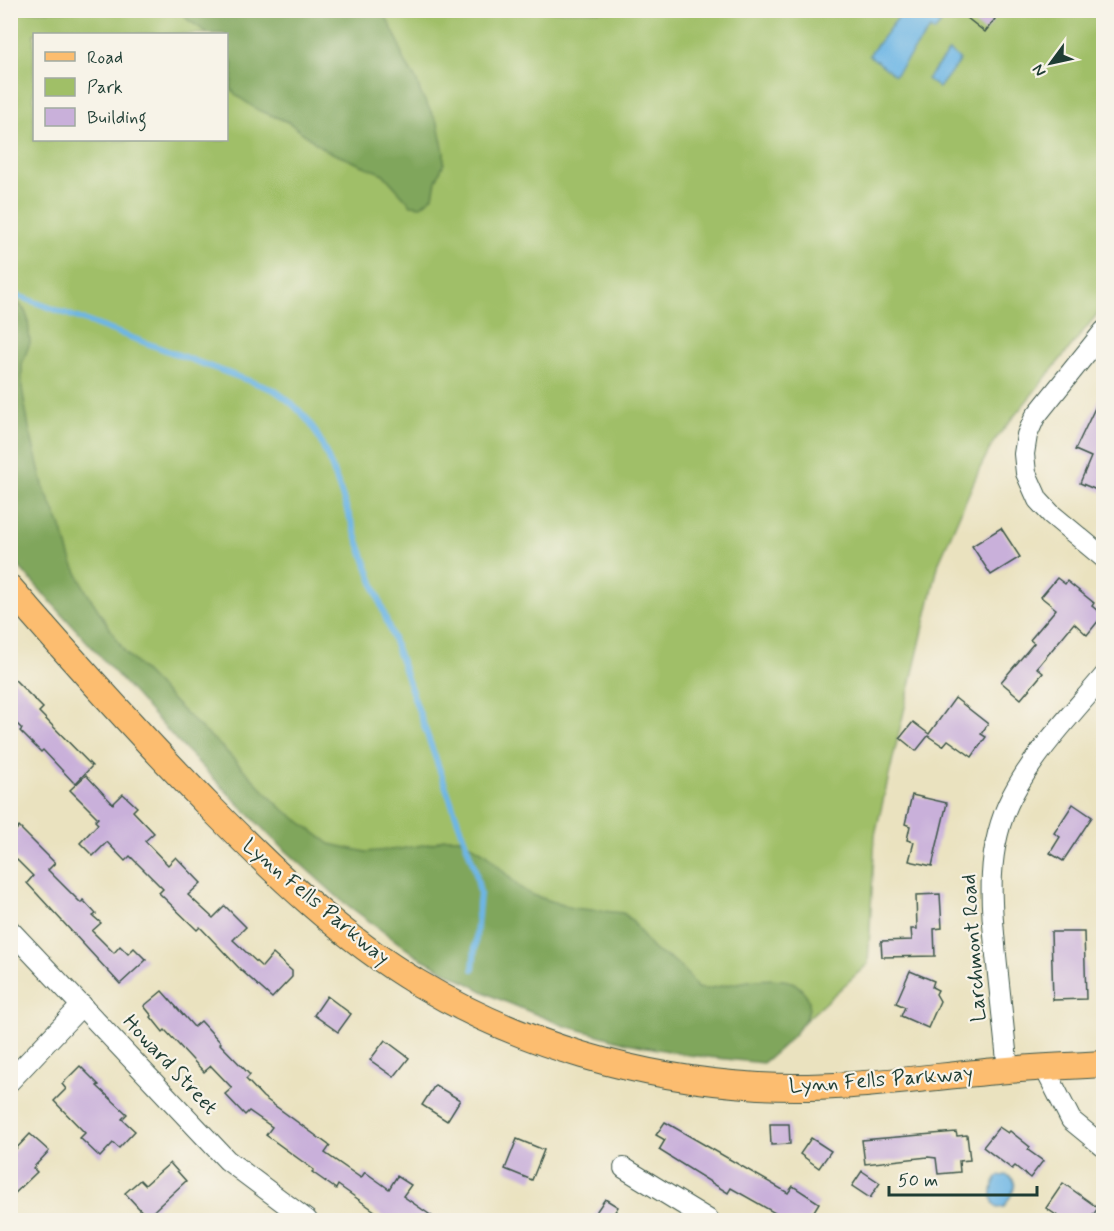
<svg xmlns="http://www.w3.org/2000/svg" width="1114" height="1231" viewBox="0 0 1114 1231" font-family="Mynerve,sans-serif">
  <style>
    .green { fill: #a0bf67; stroke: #607e4e; stroke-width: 1.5; fill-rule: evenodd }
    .forest { fill: #80a65c; stroke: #507248; stroke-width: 1.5 }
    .water { fill: #6db6e5; stroke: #467a8c; stroke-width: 1.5 }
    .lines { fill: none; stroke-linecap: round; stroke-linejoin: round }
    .stream { stroke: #6db6e5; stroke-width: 6 }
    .building { fill: #c9b0da }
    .minor-casing { stroke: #3d5649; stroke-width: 22 }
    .major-casing { stroke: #3d5649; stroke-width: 28 }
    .minor { stroke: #fff; stroke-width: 20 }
    .major { stroke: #fcbd6f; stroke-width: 26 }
    .labels { text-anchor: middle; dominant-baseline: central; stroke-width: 4.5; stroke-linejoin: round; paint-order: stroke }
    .street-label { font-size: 21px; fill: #1f3d34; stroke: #f7f3e8 }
  </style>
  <rect width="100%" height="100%" fill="#f7f3e8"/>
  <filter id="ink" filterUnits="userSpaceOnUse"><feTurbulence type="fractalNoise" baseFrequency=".0167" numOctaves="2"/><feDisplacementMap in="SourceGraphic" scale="12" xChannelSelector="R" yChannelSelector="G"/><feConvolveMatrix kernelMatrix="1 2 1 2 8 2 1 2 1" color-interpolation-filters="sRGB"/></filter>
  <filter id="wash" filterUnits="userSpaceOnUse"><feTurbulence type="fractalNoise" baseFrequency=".008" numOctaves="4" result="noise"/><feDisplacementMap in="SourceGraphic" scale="24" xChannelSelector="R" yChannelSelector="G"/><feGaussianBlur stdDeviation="1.35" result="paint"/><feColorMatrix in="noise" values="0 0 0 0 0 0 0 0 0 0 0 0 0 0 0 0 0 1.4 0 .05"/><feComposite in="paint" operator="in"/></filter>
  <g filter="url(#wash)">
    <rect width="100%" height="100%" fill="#eae2bf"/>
    <!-- green -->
    <path class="green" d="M10,11H1103V307L994,441L979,470L939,562L875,835L868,964L767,1055L340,886L11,531ZM34,34H226V140H34Z"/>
    <!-- forest -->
    <g class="forest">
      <path d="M181,11H383L399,43L403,59L416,79L421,94L438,124L444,152V163L436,181L433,196L421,206L411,205L383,174L325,150L288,122L258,110L237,96L231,89L233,65L227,55L226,34H209L188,20Z"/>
      <path d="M10,299L16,300L25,311L28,319L30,343L22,364V388L29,428L44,489L60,524L72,562L86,591L125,652L188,716L223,748L279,806L330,844L366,852L400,849L434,843L445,838H459L485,853L518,886L530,894L572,908L623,913C637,922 642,938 654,950C660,955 669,957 675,962C684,969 691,978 697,988L705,989C730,985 767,974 792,982C797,984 799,987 803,991C826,1013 779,1050 763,1063L688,1055L627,1043L562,1025L494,997L415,955L342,901L273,839L177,741L11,558Z"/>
    </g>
    <!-- water -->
    <g class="water">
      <path d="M904,10L923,11L941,24L934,32L930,29L895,75L869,55Z"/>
      <path d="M949,51L960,60L939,88L927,79Z"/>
      <path d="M1005,1175C1024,1180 1010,1197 1004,1207L997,1208C989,1201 991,1186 997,1177Z"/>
    </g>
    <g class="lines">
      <!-- stream -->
      <path class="stream" d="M10,293L274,390C310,414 319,434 334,473L475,869L480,893L473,969"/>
    </g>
    <g id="blocks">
      <!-- building -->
      <g class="building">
        <path d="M957,10H984L995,19L985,32Z"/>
        <path d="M1104,389V493L1080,483L1091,457L1075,450Z"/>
        <path d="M1001,528L1020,557L991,575L972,546Z"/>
        <path d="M1057,578L1065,584L1067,581L1094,603L1092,606L1103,615L1087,635L1074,623L1037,668L1043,673L1021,699L1001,682L1034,643L1030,640L1056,609L1041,597Z"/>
        <path d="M10,675L43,708L39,712L92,766L75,784L43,750L41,752L20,731L22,729L10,717Z"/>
        <path d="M955,698L988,724L981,734L986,737L972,757L948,740L943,746L928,736L916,751L900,738L913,722L929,734Z"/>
        <path d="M86,775L113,804L123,794L137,807L133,811L154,833L145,841L168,865L176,857L201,883L188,895L213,918L225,906L246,927L233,940L262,967L273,954L292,971V977L272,998L241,970L200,927L197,930L159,893L163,889L130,856L125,861L107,842L93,856L80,843L98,824L95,821L98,818L70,790Z"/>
        <path d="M912,795L947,803L932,866L909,861L914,842L907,840L910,826L905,824Z"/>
        <path d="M1073,804L1092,817L1063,861L1050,853L1060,837L1054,833Z"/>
        <path d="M19,827L55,863L48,870L81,903L83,900L96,914L93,916L101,923L92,931L114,953L120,946L128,954L134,948L146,960L120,984L27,883L33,876L10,853V836Z"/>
        <path d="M940,894L942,928L934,929L935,956L882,957L881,941L912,940L911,929H917L916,895Z"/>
        <path d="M1051,932H1084L1086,999L1053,1000Z"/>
        <path d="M910,971L934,981L932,987L938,990L936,994L940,1001L928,1028L901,1016L905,1007L896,1003Z"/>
        <path d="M162,991L194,1027L201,1021L221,1043L220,1044L250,1075L246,1079L263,1097L330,1146L325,1153L361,1178L365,1172L389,1189L397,1176L411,1185L403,1196L439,1221H389L338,1185L336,1189L312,1172L314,1170L266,1135L272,1127L249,1111L245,1115L225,1094L232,1088L211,1066L204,1072L165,1030L163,1032L151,1017L152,1016L144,1006Z"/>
        <path d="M327,996L351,1014L338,1032L314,1015Z"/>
        <path d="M385,1040L409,1058L394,1077L370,1060Z"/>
        <path d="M80,1066L99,1085L97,1086L127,1114L122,1119L135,1131L119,1148L113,1143L100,1157L80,1138L85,1133L54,1101L66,1089L62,1084Z"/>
        <path d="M435,1085L460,1100L447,1121L422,1105Z"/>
        <path d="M665,1122L788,1193L793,1186L819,1203L808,1221H771L775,1213L731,1188L728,1193L659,1150L665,1140L656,1135Z"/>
        <path d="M770,1124H789L790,1144L771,1145Z"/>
        <path d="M999,1127L1008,1133L1010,1131L1030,1147L1028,1150L1043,1161L1030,1178L1015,1166L1012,1169L983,1147Z"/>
        <path d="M956,1132L957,1136L967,1135L970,1160L959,1161L960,1172L938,1174L936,1158L928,1157L865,1164L862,1140Z"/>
        <path d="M30,1134L49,1151L33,1168L37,1172L10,1198V1155Z"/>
        <path d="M811,1138L831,1151L819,1168L800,1154Z"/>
        <path d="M517,1139L544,1150L532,1180L505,1169Z"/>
        <path d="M170,1163L186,1181L147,1217L125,1193L140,1180L145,1185Z"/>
        <path d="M862,1171L880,1183L870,1198L852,1186Z"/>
        <path d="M1063,1183L1098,1208L1089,1221H1065L1046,1208Z"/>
        <path d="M605,1199L618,1207L609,1221H590Z"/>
      </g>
    </g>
  </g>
  <g filter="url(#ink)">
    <use href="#blocks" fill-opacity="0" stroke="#3d5649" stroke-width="1.5"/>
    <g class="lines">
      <defs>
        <g id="minor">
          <path d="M1104,331L1035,417L1027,435L1024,454L1026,473L1038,500L1051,514L1104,558"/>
          <path d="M10,930L227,1160L307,1220"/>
          <path d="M1044,1067L1071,1120L1104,1147"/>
          <path d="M1008,1070C1004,1035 1001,1000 997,965C991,907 984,850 1012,796C1035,752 1072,714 1104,676"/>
          <path d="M10,1081L82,1005"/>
          <path d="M624,1168L709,1220"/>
        </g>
        <path id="major" d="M10,588C76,664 143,739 213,810C276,874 341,937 418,983C521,1045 640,1079 759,1086C842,1091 924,1077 1008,1070C1040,1067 1072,1066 1104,1064"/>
      </defs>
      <!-- minor casing -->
      <use href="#minor" class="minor-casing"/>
      <!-- major casing -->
      <use href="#major" class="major-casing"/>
      <!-- minor -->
      <use href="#minor" class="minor"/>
      <!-- major -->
      <use href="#major" class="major"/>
    </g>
  </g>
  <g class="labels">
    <!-- street labels -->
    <g class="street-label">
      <text transform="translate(316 902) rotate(40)">Lynn Fells Parkway</text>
      <text transform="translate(974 948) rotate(-94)">Larchmont Road</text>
      <text transform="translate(170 1065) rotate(47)">Howard Street</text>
      <text transform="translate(881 1080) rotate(-4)">Lynn Fells Parkway</text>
    </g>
  </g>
  <!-- margin -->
  <rect width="1114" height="1231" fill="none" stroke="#f7f3e8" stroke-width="36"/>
  <!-- legend -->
  <rect x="33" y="33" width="195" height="108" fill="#f7f3e8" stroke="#a1aaa0" stroke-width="1.5"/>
  <rect x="45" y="52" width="30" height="9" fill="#fcbd6f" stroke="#a1aaa0" stroke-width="1.5"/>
  <text x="87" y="63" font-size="18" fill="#1f3d34">Road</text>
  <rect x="45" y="78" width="30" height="18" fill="#a0bf67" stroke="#a1aaa0" stroke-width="1.5"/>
  <text x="87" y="93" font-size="18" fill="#1f3d34">Park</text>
  <rect x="45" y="108" width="30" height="18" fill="#c9b0da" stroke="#a1aaa0" stroke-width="1.5"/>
  <text x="87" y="123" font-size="18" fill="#1f3d34">Building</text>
  <!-- north arrow -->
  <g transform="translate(1051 63) rotate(237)" stroke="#f7f3e8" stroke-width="4.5" paint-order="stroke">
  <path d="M0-4.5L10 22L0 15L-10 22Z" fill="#1f3d34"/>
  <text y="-9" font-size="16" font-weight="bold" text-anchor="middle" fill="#1f3d34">N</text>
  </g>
  <!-- scale -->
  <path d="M889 1186v9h148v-9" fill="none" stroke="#1f3d34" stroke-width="3"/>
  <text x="898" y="1186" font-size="18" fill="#1f3d34" stroke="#f7f3e8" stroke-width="4.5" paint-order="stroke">50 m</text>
</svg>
